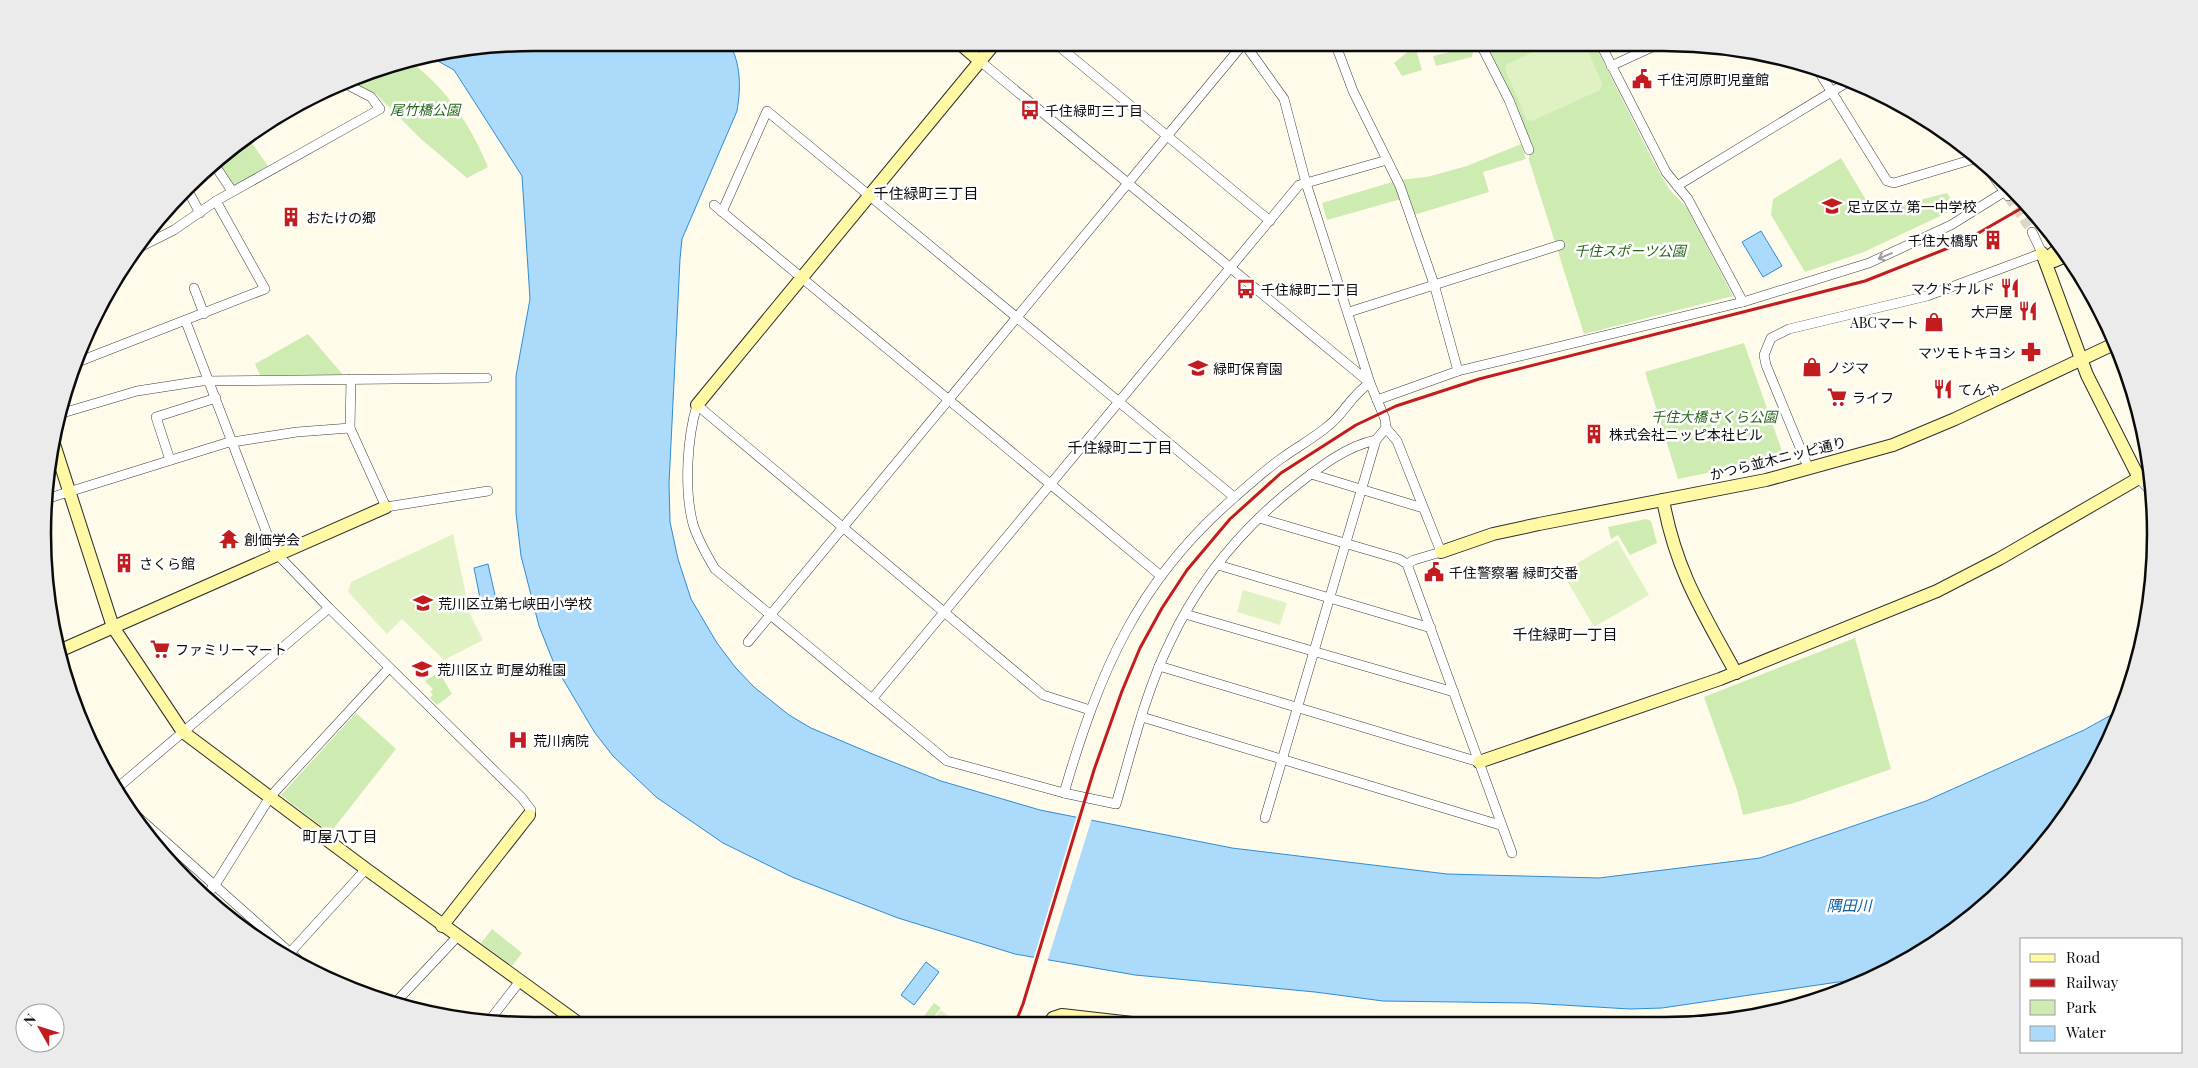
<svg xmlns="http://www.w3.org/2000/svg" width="2198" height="1068" viewBox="0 0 2198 1068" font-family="'Playfair Display','Noto Sans JP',serif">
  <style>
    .green { fill: #ceebb1 }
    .pitch { fill: #e0f2c4 }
    .water { fill: #abdafa; stroke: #2e8dd5 }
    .pier { fill: #fffbea }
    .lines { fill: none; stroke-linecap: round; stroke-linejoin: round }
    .street-tunnel { stroke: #dad7c9; stroke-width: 9; stroke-dasharray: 9 4.5; stroke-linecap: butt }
    .street-casing { stroke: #3e3e3e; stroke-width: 10 }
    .secondary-casing { stroke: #2d2d2d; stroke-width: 14 }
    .street { stroke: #fff; stroke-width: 9 }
    .secondary { stroke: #fff8a5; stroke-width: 12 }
    .rail { stroke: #c21c1f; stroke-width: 3 }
    .oneway { stroke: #9d9d9d }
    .labels { text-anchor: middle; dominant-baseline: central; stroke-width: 5; stroke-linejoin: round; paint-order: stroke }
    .poi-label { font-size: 14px; fill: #0b0b0b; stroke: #fff; text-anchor: start }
    .park-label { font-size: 14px; font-style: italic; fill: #266619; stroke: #fff }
    .street-label { font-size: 14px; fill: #0b0b0b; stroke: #fff }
    .neighbourhood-label { font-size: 15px; fill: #0b0b0b; stroke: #fff }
    .water-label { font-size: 15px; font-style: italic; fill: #0e5ea3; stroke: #fff }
    .rim { fill: none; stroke: #0b0b0b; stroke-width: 2.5 }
  </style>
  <rect width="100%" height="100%" fill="#fffbea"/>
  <!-- green -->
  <g class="green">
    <path d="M1457,43H1474L1472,57L1436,66L1433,56L1459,50Z"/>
    <path d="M1486,43H1594L1653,161L1669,189L1687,208L1733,296L1584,334L1529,160L1530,142Z"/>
    <path d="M1415,46L1422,70L1402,76L1394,63Z"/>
    <path d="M407,60C445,85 471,126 488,167L467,178L421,139L376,94L347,82L376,69Z"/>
    <path d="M247,136L268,166L235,186L231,185L216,162Z"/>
    <path d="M1521,144L1526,159L1483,172L1489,192L1414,215L1408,197L1327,220L1322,203L1399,180L1427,177L1467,166Z"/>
    <path d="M1841,158L1873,212L1947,193L1957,208L1864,252L1805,272L1771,215L1773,199Z"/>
    <path d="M308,334L344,376L260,375L255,364Z"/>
    <path d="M1744,343L1784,457L1678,479L1645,372Z"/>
    <path d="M1646,519L1651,521L1657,543L1630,555L1618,535L1611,539L1608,527Z"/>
    <path d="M1855,638L1891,769L1794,803L1743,815L1737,790L1704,697Z"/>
    <path d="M439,672L452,694L437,705L430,698L433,694L430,692L433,689L425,681Z"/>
    <path d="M356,713L396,749L330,833L281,795Z"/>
    <path d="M492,929L522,953L512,966L481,943Z"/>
    <path d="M934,1003L941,1008L928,1024H918Z"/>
  </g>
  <!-- pitch -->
  <g class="pitch">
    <path d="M1552,43H1584L1602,83L1600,90L1532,121L1527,120L1505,69L1507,64Z"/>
    <path d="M453,534L470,614L483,640L444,660L402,619L387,634L348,592L351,582Z"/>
    <path d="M1617,540L1649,595L1594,627L1562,572Z"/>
    <path d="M1243,590L1287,603L1280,625L1237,612Z"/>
    <path d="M941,1010L959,1024H929Z"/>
  </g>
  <!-- water -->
  <g class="water">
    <path d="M534,43H729C741,63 741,88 737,111L682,239L680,259L669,484L670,522L678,559L691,599L717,643L735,667L754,687L789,715L811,728L870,753L941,781L1040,810L1232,848L1447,874L1599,878L1760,858L1926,801L2084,730L2122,709L2118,722L2054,833L1963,924L1872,977L1662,1008L1630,1009L1528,1003L1383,1001L1315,992L1135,975L1015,954L898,918L792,877L723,843L656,797L613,756L595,733L555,666L539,626L521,556L516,513V376L530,299L522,176L454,70L427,55L438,52Z"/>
    <path d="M1761,231L1782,266L1763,277L1742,242Z"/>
    <path d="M488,564L497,604L482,608L474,568Z"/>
    <path d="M926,962L939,972L914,1005L901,995Z"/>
  </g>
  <!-- pier -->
  <path class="pier" d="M1077,815L1092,818L1047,962L1033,960Z"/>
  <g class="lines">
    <!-- street-tunnel -->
    <path class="street-tunnel" d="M2008,197L2032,232"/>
    <defs>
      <g id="street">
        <path d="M1055,43L1270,221"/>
        <path d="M1335,43L1353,91L1400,186L1434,284L1458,371"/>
        <path d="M1480,43L1509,100L1529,150"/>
        <path d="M1600,43L1666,172L1688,199L1743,302"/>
        <path d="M980,61L1370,383L1385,419L1386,428L1397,441L1441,552L1414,560L1407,564L1512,853"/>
        <path d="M1611,66L1661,43"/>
        <path d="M1818,70L1887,181L1894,183L1977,158"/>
        <path d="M214,164L232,191"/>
        <path d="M1985,165L2008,196"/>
        <path d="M1677,186L1851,80"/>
        <path d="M187,189L200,213"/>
        <path d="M714,205L1161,576"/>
        <path d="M722,212L767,111L1234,497"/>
        <path d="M134,250L174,230L216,201L380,109L371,97L344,83"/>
        <path d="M194,288L204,314"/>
        <path d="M1349,312L1560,245"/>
        <path d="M186,322L271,544L277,554L329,608L522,798L531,810L529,815"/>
        <path d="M75,363L265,289L216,201"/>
        <path d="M351,379L350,428L386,507L488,491"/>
        <path d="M1377,400L1458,371L1743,302L1869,263L1951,225L2004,192"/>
        <path d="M59,414L137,391L202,381L487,378"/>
        <path d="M170,460L156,417L216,398"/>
        <path d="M1808,467L1766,365L1764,355L1771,338L1789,329L1927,296L2032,257L2042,253L2032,232"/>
        <path d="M1311,474L1423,508"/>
        <path d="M2139,478L2151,492"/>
        <path d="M46,499L226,443L297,432L350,428"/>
        <path d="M1259,518L1399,559L1407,564"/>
        <path d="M1218,565L1431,628"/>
        <path d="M1185,614L1454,692"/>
        <path d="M748,642L1244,43"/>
        <path d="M1159,666L1479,762"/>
        <path d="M872,699L1299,185L1387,160"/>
        <path d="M1090,710L1043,695L697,405C687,438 684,490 693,524C698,540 706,554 715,569L947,761L1064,793C1099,673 1137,581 1235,497C1250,484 1265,470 1282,458C1297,447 1314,438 1328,426C1344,414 1352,394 1370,383L1306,183L1284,99L1244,43"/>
        <path d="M1142,717L1500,825"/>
        <path d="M116,789L329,608"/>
        <path d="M1064,793L1116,804C1132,750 1145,693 1170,642C1199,580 1244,526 1298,484C1321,466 1347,446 1376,440"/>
        <path d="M129,809L304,965"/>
        <path d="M1265,818L1376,440L1386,428"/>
        <path d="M204,898L215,885L270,797L389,668"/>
        <path d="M287,956L366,869"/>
        <path d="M395,1003L457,937"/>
        <path d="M489,1021L520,981"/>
      </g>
      <g id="secondary">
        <path d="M959,43L980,61"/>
        <path d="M2042,253L2087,375L2139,478L2149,473"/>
        <path d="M2045,260L2054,261L2068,255"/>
        <path d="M2045,260L2061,247"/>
        <path d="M697,405L995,43"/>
        <path d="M52,438L113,627L183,732L366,869L581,1025"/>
        <path d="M1663,500C1676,571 1702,611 1736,673"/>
        <path d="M1441,552L1493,534L1539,524L1766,480L1893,445L1955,419L2116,343"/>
        <path d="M59,651L386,507"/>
        <path d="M1479,762L1720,679L1937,591L1999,559L2139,478"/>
        <path d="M442,926L529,815"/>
        <path d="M1049,1024L1053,1018L1062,1015L1132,1023"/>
      </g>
    </defs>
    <!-- street casing -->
    <use href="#street" class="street-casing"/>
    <!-- secondary casing -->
    <use href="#secondary" class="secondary-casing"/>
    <!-- street -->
    <use href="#street" class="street"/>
    <!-- secondary -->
    <use href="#secondary" class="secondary"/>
    <!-- rail -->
    <path class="rail" d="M1015,1024L1023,1004L1094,770L1122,691L1140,648L1162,608L1187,570L1230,519L1281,473L1356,425L1396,406L1479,379L1865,281L1961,243L2027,205"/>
  </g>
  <!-- one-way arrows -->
  <defs><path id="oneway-shaft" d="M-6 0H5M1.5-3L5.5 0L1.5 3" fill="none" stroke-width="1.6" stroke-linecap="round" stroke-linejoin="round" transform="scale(1.25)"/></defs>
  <use class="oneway" href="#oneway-shaft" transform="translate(1885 256) rotate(157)"/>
  <!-- icons -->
  <defs>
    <symbol id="civic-bare" viewBox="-9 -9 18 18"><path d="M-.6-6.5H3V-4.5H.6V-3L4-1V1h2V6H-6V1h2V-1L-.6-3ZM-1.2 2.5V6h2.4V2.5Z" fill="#c21c1f" stroke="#fff" stroke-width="2.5" paint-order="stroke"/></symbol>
    <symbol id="bus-bare" viewBox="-9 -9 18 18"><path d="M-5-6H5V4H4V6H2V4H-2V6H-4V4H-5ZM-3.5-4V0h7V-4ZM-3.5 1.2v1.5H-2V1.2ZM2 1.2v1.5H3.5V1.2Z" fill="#c21c1f" stroke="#fff" stroke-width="2.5" paint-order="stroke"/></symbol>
    <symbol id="school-bare" viewBox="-9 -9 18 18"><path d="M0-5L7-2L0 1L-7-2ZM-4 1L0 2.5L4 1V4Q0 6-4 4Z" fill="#c21c1f" stroke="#fff" stroke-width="2.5" paint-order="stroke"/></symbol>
    <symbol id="building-bare" viewBox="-9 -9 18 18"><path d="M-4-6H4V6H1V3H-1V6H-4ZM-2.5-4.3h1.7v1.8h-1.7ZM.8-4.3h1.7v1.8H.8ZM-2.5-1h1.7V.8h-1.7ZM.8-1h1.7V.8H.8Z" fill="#c21c1f" stroke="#fff" stroke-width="2.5" paint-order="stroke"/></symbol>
    <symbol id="restaurant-bare" viewBox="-9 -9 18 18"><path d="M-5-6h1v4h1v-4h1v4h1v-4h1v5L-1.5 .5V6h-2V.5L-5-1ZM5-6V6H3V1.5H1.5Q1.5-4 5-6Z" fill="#c21c1f" stroke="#fff" stroke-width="2.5" paint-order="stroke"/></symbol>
    <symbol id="shop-bare" viewBox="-9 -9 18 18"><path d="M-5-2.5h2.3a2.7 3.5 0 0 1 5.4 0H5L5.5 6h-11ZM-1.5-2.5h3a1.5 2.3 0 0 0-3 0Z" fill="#c21c1f" stroke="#fff" stroke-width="2.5" paint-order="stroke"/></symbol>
    <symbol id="pharmacy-bare" viewBox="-9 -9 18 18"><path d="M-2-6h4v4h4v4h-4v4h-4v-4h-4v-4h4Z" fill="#c21c1f" stroke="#fff" stroke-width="2.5" paint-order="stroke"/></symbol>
    <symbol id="supermarket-bare" viewBox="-9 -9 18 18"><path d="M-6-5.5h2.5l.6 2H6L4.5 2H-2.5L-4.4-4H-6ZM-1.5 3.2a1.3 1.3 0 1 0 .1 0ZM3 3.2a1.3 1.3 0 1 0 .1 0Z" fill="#c21c1f" stroke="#fff" stroke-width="2.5" paint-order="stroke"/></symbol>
    <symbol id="temple-bare" viewBox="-9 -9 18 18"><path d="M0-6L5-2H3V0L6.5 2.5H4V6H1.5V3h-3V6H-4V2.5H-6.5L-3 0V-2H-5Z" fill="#c21c1f" stroke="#fff" stroke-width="2.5" paint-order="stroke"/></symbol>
    <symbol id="hospital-bare" viewBox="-9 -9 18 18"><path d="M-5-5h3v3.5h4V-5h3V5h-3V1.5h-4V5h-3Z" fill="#c21c1f" stroke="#fff" stroke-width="2.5" paint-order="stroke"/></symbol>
  </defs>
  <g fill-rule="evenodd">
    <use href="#civic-bare" x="1628" y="65" width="28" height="28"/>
    <use href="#bus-bare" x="1016" y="96" width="28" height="28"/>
    <use href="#school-bare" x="1818" y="192" width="28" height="28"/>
    <use href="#building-bare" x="277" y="203" width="28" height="28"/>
    <use href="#building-bare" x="1979" y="226" width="28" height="28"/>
    <use href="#restaurant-bare" x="1996" y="274" width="28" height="28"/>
    <use href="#bus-bare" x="1232" y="275" width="28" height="28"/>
    <use href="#restaurant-bare" x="2014" y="297" width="28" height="28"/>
    <use href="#shop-bare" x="1920" y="308" width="28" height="28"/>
    <use href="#pharmacy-bare" x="2017" y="338" width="28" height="28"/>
    <use href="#shop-bare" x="1798" y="353" width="28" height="28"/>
    <use href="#school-bare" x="1184" y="354" width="28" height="28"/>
    <use href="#restaurant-bare" x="1929" y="375" width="28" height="28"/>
    <use href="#supermarket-bare" x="1823" y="383" width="28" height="28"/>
    <use href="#building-bare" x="1580" y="420" width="28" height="28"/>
    <use href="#temple-bare" x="215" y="525" width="28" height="28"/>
    <use href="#building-bare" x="110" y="549" width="28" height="28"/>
    <use href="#civic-bare" x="1420" y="558" width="28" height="28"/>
    <use href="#school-bare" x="409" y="589" width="28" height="28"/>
    <use href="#supermarket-bare" x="146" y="635" width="28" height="28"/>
    <use href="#school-bare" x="408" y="655" width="28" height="28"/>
    <use href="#hospital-bare" x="504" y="726" width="28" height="28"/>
  </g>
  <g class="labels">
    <!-- poi labels -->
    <g class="poi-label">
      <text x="1657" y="79">千住河原町児童館</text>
      <text x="1045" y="110">千住緑町三丁目</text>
      <text x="1847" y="206">足立区立 第一中学校</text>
      <text x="306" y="217">おたけの郷</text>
      <text x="1978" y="240" text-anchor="end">千住大橋駅</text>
      <text x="1995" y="288" text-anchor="end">マクドナルド</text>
      <text x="1261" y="289">千住緑町二丁目</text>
      <text x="2013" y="311" text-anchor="end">大戸屋</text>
      <text x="1919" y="322" text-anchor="end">ABCマート</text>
      <text x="2016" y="352" text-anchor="end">マツモトキヨシ</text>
      <text x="1827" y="367">ノジマ</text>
      <text x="1213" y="368">緑町保育園</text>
      <text x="1958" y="389">てんや</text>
      <text x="1852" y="397">ライフ</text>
      <text x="1609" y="434">株式会社ニッピ本社ビル</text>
      <text x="244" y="539">創価学会</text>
      <text x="139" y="563">さくら館</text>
      <text x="1449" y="572">千住警察署 緑町交番</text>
      <text x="438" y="603">荒川区立第七峡田小学校</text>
      <text x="175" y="649">ファミリーマート</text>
      <text x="437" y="669">荒川区立 町屋幼稚園</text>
      <text x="533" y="740">荒川病院</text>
    </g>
    <!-- park labels -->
    <g class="park-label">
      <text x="425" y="109">尾竹橋公園</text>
      <text x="1630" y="250">千住スポーツ公園</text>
      <text x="1714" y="416">千住大橋さくら公園</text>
    </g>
    <!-- street labels -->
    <g class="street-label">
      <text transform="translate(1778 458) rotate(-14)">かつら並木ニッピ通り</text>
    </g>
    <!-- neighbourhood labels -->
    <g class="neighbourhood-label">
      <text x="926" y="193">千住緑町三丁目</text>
      <text x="1120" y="447">千住緑町二丁目</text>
      <text x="1565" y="634">千住緑町一丁目</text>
      <text x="340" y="836">町屋八丁目</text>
    </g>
    <!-- water labels -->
    <g class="water-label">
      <text x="1849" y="905">隅田川</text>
    </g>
  </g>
  <!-- crop -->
  <path d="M0 0H2198V1068H0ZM534 51H1664A483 483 0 0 1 2147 534V534A483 483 0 0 1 1664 1017H534A483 483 0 0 1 51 534V534A483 483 0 0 1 534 51Z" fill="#ebebeb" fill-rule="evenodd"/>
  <path class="rim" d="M534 51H1664A483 483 0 0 1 2147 534V534A483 483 0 0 1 1664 1017H534A483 483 0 0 1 51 534V534A483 483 0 0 1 534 51Z"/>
  <!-- legend -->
  <rect x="2020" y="938" width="162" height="115" fill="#ffffff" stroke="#9d9d9d"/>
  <rect x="2030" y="954" width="25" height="8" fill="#fff8a5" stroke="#9d9d9d"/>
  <text x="2066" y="963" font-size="15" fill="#0b0b0b">Road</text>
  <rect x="2030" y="979" width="25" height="8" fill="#c21c1f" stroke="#9d9d9d"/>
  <text x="2066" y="988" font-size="15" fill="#0b0b0b">Railway</text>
  <rect x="2030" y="1000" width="25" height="15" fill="#ceebb1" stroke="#9d9d9d"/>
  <text x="2066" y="1013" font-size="15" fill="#0b0b0b">Park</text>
  <rect x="2030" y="1026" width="25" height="15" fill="#abdafa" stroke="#9d9d9d"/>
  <text x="2066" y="1038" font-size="15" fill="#0b0b0b">Water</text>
  <!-- north arrow -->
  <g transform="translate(40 1028) rotate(309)"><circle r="24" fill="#ffffff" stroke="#9d9d9d"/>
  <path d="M0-4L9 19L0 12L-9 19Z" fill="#c21c1f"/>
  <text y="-8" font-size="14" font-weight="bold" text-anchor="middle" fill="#0b0b0b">N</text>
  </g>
</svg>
